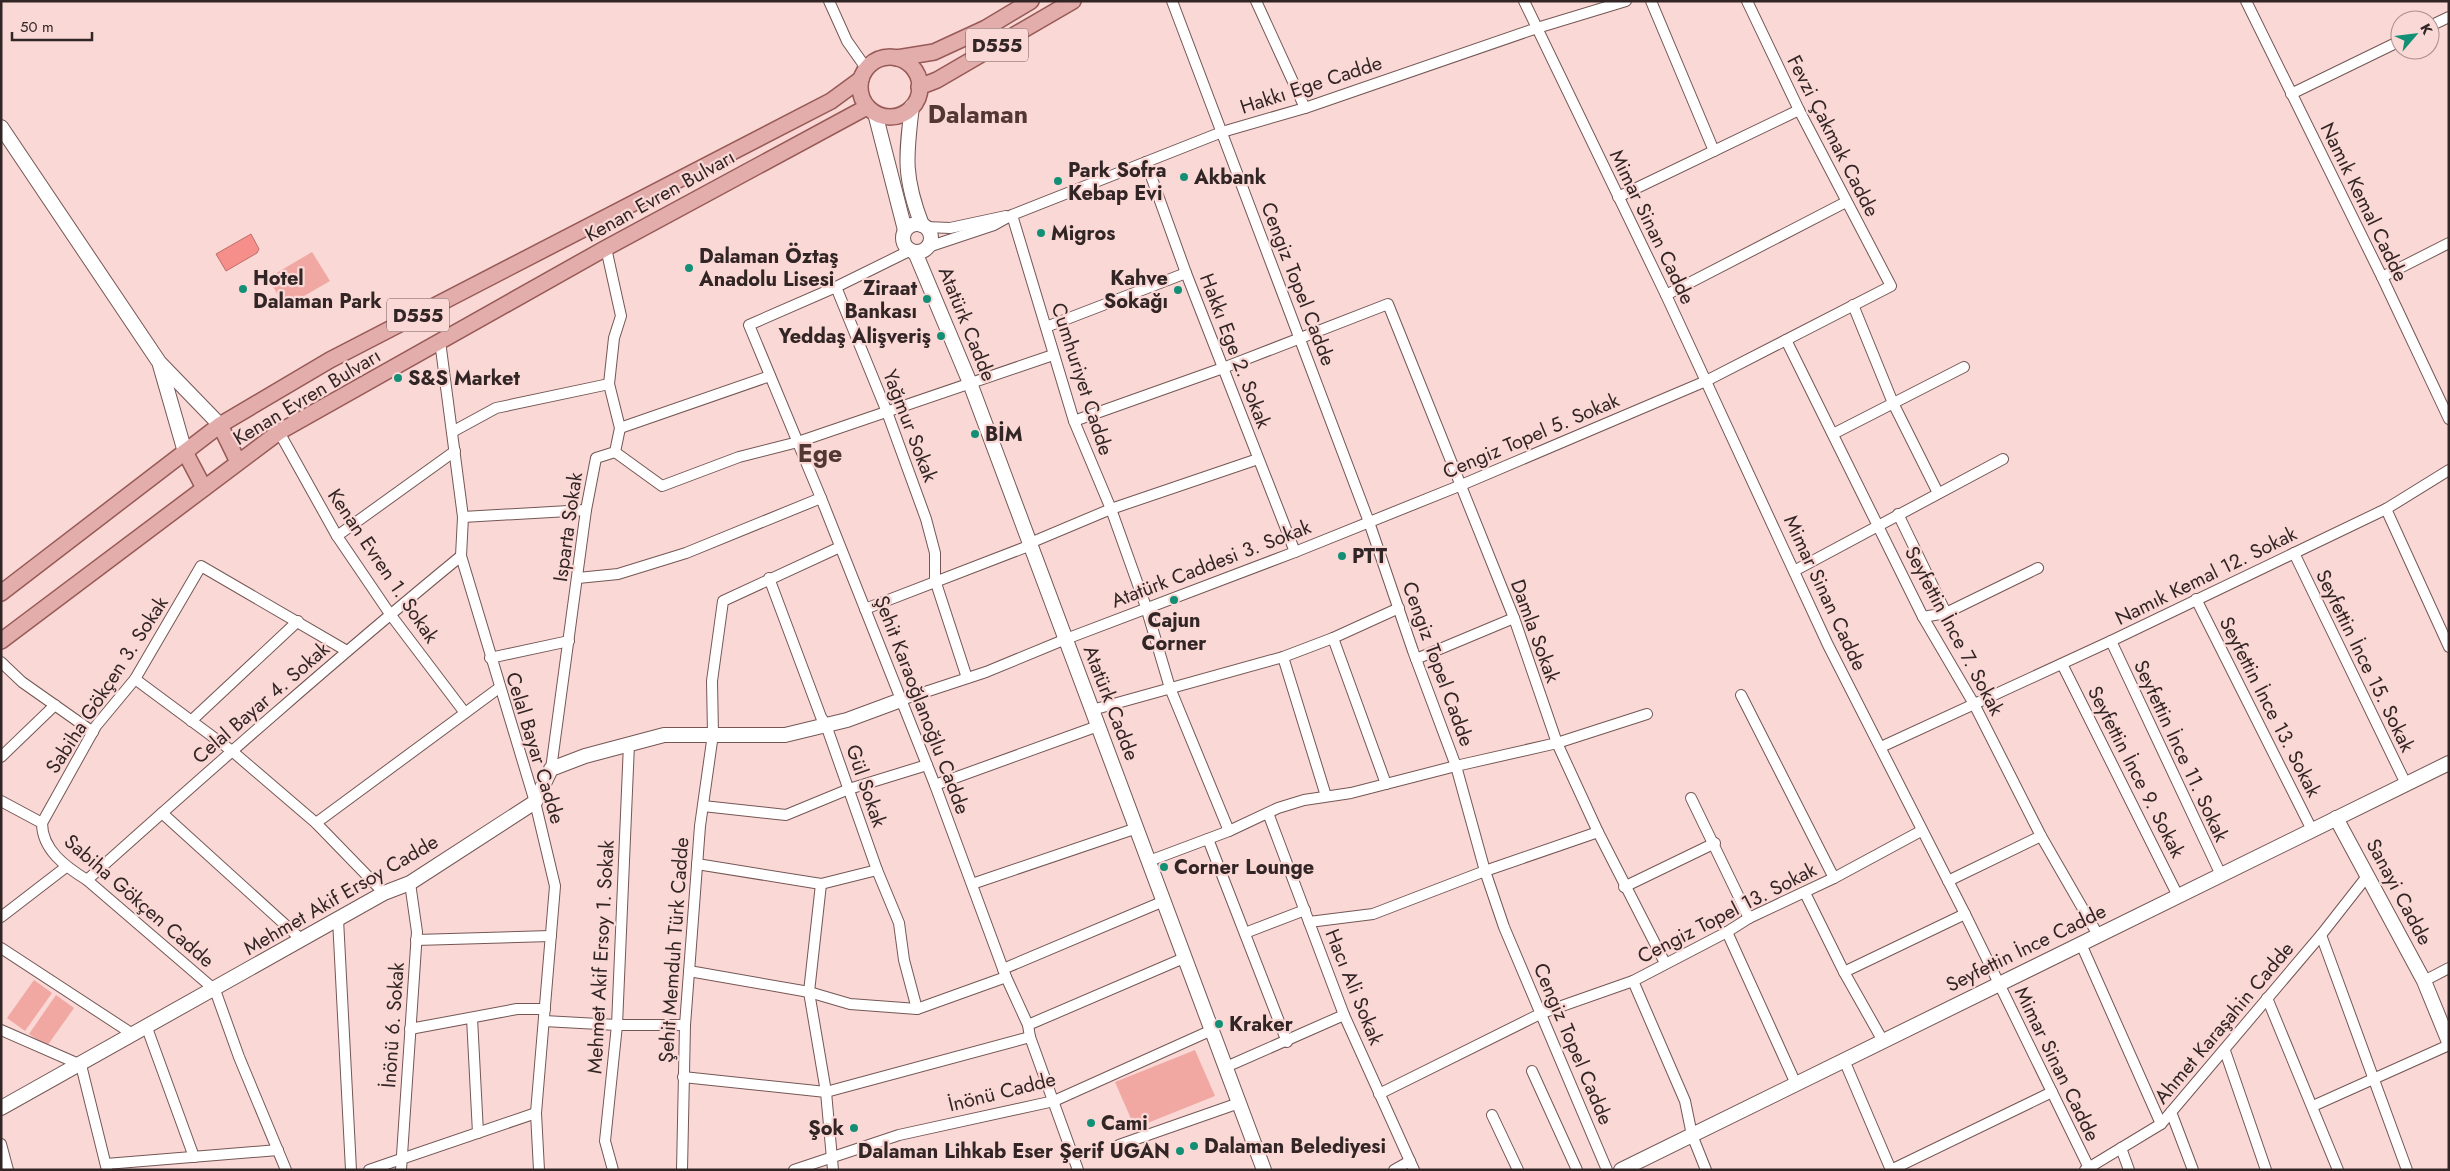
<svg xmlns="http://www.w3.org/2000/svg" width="2450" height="1171" viewBox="0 0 2450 1171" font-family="Jost,sans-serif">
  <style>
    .green { fill: #f1a8a3 }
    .water { fill: #f68e89; stroke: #bb6e6b }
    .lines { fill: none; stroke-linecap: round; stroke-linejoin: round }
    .street-casing { stroke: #745755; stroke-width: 12 }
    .secondary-casing { stroke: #745755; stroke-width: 16 }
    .primary-casing { stroke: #975a57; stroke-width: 18 }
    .street { stroke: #fff; stroke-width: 10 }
    .secondary { stroke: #fff; stroke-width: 14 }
    .primary { stroke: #e2adaa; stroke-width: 15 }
    .poi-dot { fill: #128f75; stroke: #fad8d5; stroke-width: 2 }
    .labels { text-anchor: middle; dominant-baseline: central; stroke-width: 4.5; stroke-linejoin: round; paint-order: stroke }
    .shield { fill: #fad8d5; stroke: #6e5b5a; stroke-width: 1 }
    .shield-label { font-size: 19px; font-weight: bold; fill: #322525 }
    .street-label { font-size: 20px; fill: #322525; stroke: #fad8d5 }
    .poi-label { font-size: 20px; font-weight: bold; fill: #322525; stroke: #fad8d5; text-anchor: start }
    .district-label { font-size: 25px; font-weight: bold; fill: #523735; stroke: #fad8d5 }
  </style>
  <rect width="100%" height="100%" fill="#fad8d5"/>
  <!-- green -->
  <g class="green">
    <path d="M312,252L330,281L285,307L268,278Z"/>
    <path d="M34,980L52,993L25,1031L7,1018Z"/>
    <path d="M56,995L74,1008L47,1046L29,1034Z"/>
    <path d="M1195,1050L1215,1096L1135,1128L1115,1082Z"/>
  </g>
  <!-- water -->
  <path class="water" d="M251,234L259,249L257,253L226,271L216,254Z"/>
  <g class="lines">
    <defs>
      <g id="street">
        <path d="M829,1L847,41L866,68"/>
        <path d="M1172,1L1369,522L1413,651L1456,766L1485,871L1504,927L1607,1170"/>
        <path d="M1256,1L1305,108"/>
        <path d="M1524,1L1666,295L1828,645L1965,914L2090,1170"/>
        <path d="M1651,1L1714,151"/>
        <path d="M2246,1L2382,277L2449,419"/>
        <path d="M2430,26L2449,17"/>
        <path d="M2291,94L2400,41"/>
        <path d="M1146,162L1186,273L1295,552"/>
        <path d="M1618,197L1799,110"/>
        <path d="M1012,215L1074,421L1111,509L1146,607L1170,688L1229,831"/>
        <path d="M926,227L950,228L1006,216"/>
        <path d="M928,247L994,225L1012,215L1222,132L1305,108L1537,28L1626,1"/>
        <path d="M911,250L836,287L749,325L821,498L935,785L1006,977L1028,1025L1030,1037L1078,1170"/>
        <path d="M2382,277L2449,243"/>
        <path d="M836,287L887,412L926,519L935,553V580L967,678"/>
        <path d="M1666,295L1846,202"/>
        <path d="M1853,305L1893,403L1938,493"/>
        <path d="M1046,327L1186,273"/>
        <path d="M1786,340L1923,617L1974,704L2041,836L2098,935"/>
        <path d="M440,341L463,517L461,556L535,802L555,886L536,1113L539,1170"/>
        <path d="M1074,421L1223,368L1388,304L1514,618L1557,743L1598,832L1665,963"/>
        <path d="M620,428L770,376"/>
        <path d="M279,432L337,536L390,614L465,713"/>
        <path d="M452,432L496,408L609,384"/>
        <path d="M1833,434L1964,367"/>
        <path d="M615,452L662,486L739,457L798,442L1053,355"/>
        <path d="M2386,509L2449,647"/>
        <path d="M1898,514L1946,613"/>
        <path d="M463,517L586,510"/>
        <path d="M337,536L455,451"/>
        <path d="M1030,543L1111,509L1258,459"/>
        <path d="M2294,553L2406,784"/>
        <path d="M1794,571L2003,459"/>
        <path d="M578,578L618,574L686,553L821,498"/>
        <path d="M769,578L821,717L826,725L877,870L899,923L904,960L917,1009"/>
        <path d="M2196,599L2312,830"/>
        <path d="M865,609L1031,545"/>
        <path d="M1923,617L1946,613L2038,568"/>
        <path d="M1333,638L1386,784"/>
        <path d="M2111,641L2221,875"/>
        <path d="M1283,657L1326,796"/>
        <path d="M490,658L569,641"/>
        <path d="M1416,659L1514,618"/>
        <path d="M1,662L22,682L93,732"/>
        <path d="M2062,664L2178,896"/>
        <path d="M135,679L232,751L316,823L384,893"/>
        <path d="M1741,695L1834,878"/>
        <path d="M901,700L986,672L1066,639L1295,552L1459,486L1706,381L1891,286L1799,110L1747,1"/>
        <path d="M1092,710L1283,657L1333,638L1399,608"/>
        <path d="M191,721L298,621"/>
        <path d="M1881,747L2111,641L2386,509L2449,470"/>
        <path d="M1,757L55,705"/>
        <path d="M551,769L586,510L596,458L615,452L620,428L609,384L614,338L621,316L606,248"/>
        <path d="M935,785L1098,726"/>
        <path d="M1691,798L1749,918"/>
        <path d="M1,801L42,823C42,850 66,867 87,880L215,990L239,1057L286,1170"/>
        <path d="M703,806L786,815L849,789L927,765"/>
        <path d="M162,813L302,940"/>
        <path d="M1268,813L1344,1015L1414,1170"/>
        <path d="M42,823L96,726L135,679L201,566L347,651"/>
        <path d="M316,823L499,688"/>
        <path d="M1208,839L1287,1042"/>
        <path d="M1149,861L1229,831L1278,808L1304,800L1351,793L1456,766L1557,743L1647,714"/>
        <path d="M697,864L821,884L877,870"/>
        <path d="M87,880C210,770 333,661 461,556"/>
        <path d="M1948,881L2041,836"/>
        <path d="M821,884L809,992L826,1092L833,1170"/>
        <path d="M972,884L1137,828"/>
        <path d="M1624,887L1715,843"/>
        <path d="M1805,893L1844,972L1883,1041"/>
        <path d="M1,917L66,867"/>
        <path d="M338,919L351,1170"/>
        <path d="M1309,922L1373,914L1485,871L1598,832"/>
        <path d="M1727,932L1796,1084"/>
        <path d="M1245,933L1305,910"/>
        <path d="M2321,935L2407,1170"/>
        <path d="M416,940L551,936"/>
        <path d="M2081,944L2161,1124"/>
        <path d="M1,948L134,1035"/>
        <path d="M1003,969L1164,901"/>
        <path d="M689,971L809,992L850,1004L917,1009L1006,977"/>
        <path d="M1844,972L1965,914"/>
        <path d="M1633,981L1685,1101L1692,1135L1706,1170"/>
        <path d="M2424,981L2449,968"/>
        <path d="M2267,998L2338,1170"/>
        <path d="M472,1018L478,1133"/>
        <path d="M544,1021L617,1025H685"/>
        <path d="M1028,1025L1184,958"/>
        <path d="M147,1028L194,1157"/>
        <path d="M410,1029L517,1009H545"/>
        <path d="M1,1030L81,1065L107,1170"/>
        <path d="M2225,1051L2266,1170"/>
        <path d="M1844,1060L1891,1170"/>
        <path d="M1226,1067L1344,1015"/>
        <path d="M1532,1071L1577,1170"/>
        <path d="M683,1077L826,1092L1030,1037"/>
        <path d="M1379,1094L1542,1013L1633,981L1727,932L1749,918L1834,878L1921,831"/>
        <path d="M2313,1106L2449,1045"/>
        <path d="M2171,1112L2193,1170"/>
        <path d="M1492,1115L1518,1170"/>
        <path d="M1,1144L8,1170"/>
        <path d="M1119,1145L1239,1103"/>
        <path d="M2121,1148L2129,1170"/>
        <path d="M106,1164L278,1150"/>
        <path d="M369,1170L536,1113"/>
        <path d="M401,1170L417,932L410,883"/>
        <path d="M613,1170L605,1141L617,1025L629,744"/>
        <path d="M682,1170L685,1025L700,826L713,734L712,681L723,601L840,547"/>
        <path d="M794,1170L899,1135L1054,1101L1212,1030"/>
        <path d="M1394,1170L1410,1161"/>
        <path d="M1891,1170L2052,1092"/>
        <path d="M2085,1170L2161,1124L2321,935L2368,875"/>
      </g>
      <g id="secondary">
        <path d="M912,106C906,156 903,176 922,225"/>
        <path d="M875,113L905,230"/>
        <path d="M1,127L159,362L220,425"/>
        <circle cx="917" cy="238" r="14"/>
        <path d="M915,252L970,383L1264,1170"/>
        <path d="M160,365L185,452"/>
        <path d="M2336,818L2424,981L2449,1042"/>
        <path d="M1,1108L384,893L410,883L535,802L551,769L585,756L664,735H785L847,720L901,700"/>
        <path d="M1621,1170L2449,763"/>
      </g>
      <g id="primary">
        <circle cx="890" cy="87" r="30"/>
        <path d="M897,58L934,52L986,28L1031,1"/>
        <path d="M919,87L937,80L1073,1"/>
        <path d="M220,425L238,462"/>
        <path d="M185,452L204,488"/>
        <path d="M1,593L220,425L330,360L831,101L861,79"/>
        <path d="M1,641L279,432L606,248L867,107"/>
      </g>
    </defs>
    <!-- street casing -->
    <use href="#street" class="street-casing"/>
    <!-- secondary casing -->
    <use href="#secondary" class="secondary-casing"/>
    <!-- primary casing -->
    <use href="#primary" class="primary-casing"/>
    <!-- street -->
    <use href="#street" class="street"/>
    <!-- secondary -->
    <use href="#secondary" class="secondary"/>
    <!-- primary -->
    <use href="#primary" class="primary"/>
  </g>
  <!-- markers -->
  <g class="poi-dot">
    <circle cx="1184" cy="177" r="5"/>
    <circle cx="1058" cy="181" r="5"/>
    <circle cx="1041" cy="233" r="5"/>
    <circle cx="689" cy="268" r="5"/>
    <circle cx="243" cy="289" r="5"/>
    <circle cx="1178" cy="290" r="5"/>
    <circle cx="927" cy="299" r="5"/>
    <circle cx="941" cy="336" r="5"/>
    <circle cx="398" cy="378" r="5"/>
    <circle cx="975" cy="434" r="5"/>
    <circle cx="1342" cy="556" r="5"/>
    <circle cx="1174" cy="600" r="5"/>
    <circle cx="1164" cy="867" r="5"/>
    <circle cx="1219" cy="1024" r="5"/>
    <circle cx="1091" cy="1123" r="5"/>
    <circle cx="854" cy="1128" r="5"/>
    <circle cx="1194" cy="1146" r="5"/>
    <circle cx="1180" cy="1151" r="5"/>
  </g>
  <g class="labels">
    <!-- shield labels -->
    <g class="shield">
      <rect x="966" y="28.5" width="62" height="33" rx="4"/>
      <rect x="387" y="298.5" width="62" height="33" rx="4"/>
    </g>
    <g class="shield-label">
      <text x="997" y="45">D555</text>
      <text x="418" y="315">D555</text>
    </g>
    <!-- street labels -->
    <g class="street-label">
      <text transform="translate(1311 85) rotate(-18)">Hakkı Ege Cadde</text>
      <text transform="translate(1833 136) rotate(63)">Fevzi Çakmak Cadde</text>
      <text transform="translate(660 196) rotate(-29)">Kenan Evren Bulvarı</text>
      <text transform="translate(2364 202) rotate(64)">Namık Kemal Cadde</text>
      <text transform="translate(1652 227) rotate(64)">Mimar Sinan Cadde</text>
      <text transform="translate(1298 284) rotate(69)">Cengiz Topel Cadde</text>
      <text transform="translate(967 324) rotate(68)">Atatürk Cadde</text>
      <text transform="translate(1235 351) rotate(69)">Hakkı Ege 2. Sokak</text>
      <text transform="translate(1082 379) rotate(72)">Cumhuriyet Cadde</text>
      <text transform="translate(307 397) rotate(-31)">Kenan Evren Bulvarı</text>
      <text transform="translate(910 426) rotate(69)">Yağmur Sokak</text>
      <text transform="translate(1531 436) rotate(-23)">Cengiz Topel 5. Sokak</text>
      <text transform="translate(568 527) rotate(-82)">Isparta Sokak</text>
      <text transform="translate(1211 564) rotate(-21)">Atatürk Caddesi 3. Sokak</text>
      <text transform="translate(383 566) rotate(56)">Kenan Evren 1. Sokak</text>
      <text transform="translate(2206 576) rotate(-26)">Namık Kemal 12. Sokak</text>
      <text transform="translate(1825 593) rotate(65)">Mimar Sinan Cadde</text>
      <text transform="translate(1535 631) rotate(70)">Damla Sokak</text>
      <text transform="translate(1954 631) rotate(62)">Seyfettin İnce 7. Sokak</text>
      <text transform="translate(2365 661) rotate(64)">Seyfettin İnce 15. Sokak</text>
      <text transform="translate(1438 664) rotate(70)">Cengiz Topel Cadde</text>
      <text transform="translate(107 685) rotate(-57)">Sabiha Gökçen 3. Sokak</text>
      <text transform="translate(261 703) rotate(-41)">Celal Bayar 4. Sokak</text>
      <text transform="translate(1111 703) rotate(69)">Atatürk Cadde</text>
      <text transform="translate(922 705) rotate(69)">Şehit Karaoğlanoğlu Cadde</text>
      <text transform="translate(2270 707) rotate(63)">Seyfettin İnce 13. Sokak</text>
      <text transform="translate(535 748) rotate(73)">Celal Bayar Cadde</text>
      <text transform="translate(2181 751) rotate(65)">Seyfettin İnce 11. Sokak</text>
      <text transform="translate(2136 772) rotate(63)">Seyfettin İnce 9. Sokak</text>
      <text transform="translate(866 786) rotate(71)">Gül Sokak</text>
      <text transform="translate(2399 892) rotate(62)">Sanayi Cadde</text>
      <text transform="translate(341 895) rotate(-30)">Mehmet Akif Ersoy Cadde</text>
      <text transform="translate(139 901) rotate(41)">Sabiha Gökçen Cadde</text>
      <text transform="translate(1727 913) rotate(-27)">Cengiz Topel 13. Sokak</text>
      <text transform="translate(2026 948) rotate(-26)">Seyfettin İnce Cadde</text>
      <text transform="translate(674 950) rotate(-86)">Şehit Memduh Türk Cadde</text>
      <text transform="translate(601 957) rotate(-87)">Mehmet Akif Ersoy 1. Sokak</text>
      <text transform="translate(1354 987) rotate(68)">Hacı Ali Sokak</text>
      <text transform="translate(2224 1023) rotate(-50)">Ahmet Karaşahin Cadde</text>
      <text transform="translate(393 1025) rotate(-86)">İnönü 6. Sokak</text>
      <text transform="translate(1573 1044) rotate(67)">Cengiz Topel Cadde</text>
      <text transform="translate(2057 1064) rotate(64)">Mimar Sinan Cadde</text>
      <text transform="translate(1002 1092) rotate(-14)">İnönü Cadde</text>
    </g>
    <!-- poi labels -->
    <g class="poi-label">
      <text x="1068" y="170">Park Sofra<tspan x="1068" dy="23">Kebap Evi</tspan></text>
      <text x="1194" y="177">Akbank</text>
      <text x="1051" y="233">Migros</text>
      <text x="699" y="256">Dalaman Öztaş<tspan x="699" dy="23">Anadolu Lisesi</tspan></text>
      <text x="253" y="278">Hotel<tspan x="253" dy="23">Dalaman Park</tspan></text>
      <text x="1168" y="278" text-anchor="end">Kahve<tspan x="1168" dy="23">Sokağı</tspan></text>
      <text x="917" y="288" text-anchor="end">Ziraat<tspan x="917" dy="23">Bankası</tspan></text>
      <text x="931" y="336" text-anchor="end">Yeddaş Alişveriş</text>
      <text x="408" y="378">S&amp;S Market</text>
      <text x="985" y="434">BİM</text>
      <text x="1352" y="556">PTT</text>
      <text x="1174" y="620" text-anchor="middle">Cajun<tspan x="1174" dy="23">Corner</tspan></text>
      <text x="1174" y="867">Corner Lounge</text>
      <text x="1229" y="1024">Kraker</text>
      <text x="1101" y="1123">Cami</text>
      <text x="844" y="1128" text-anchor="end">Şok</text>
      <text x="1204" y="1146">Dalaman Belediyesi</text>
      <text x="1170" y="1151" text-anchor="end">Dalaman Lihkab Eser Şerif UGAN</text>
    </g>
    <!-- district labels -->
    <g class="district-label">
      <text x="978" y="114">Dalaman</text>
      <text x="820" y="453">Ege</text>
    </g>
  </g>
  <!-- border -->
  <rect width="2450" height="1171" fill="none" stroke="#322525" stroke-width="5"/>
  <!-- north arrow -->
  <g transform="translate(2415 35) rotate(62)"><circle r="24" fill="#fad8d5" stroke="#aa908f"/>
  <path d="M0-4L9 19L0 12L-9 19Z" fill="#128f75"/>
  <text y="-8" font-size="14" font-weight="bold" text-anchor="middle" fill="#322525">K</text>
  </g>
  <!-- scale -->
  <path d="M12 32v8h80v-8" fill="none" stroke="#322525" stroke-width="2.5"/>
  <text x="20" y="32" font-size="15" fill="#322525" stroke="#fad8d5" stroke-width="4" paint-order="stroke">50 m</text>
</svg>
